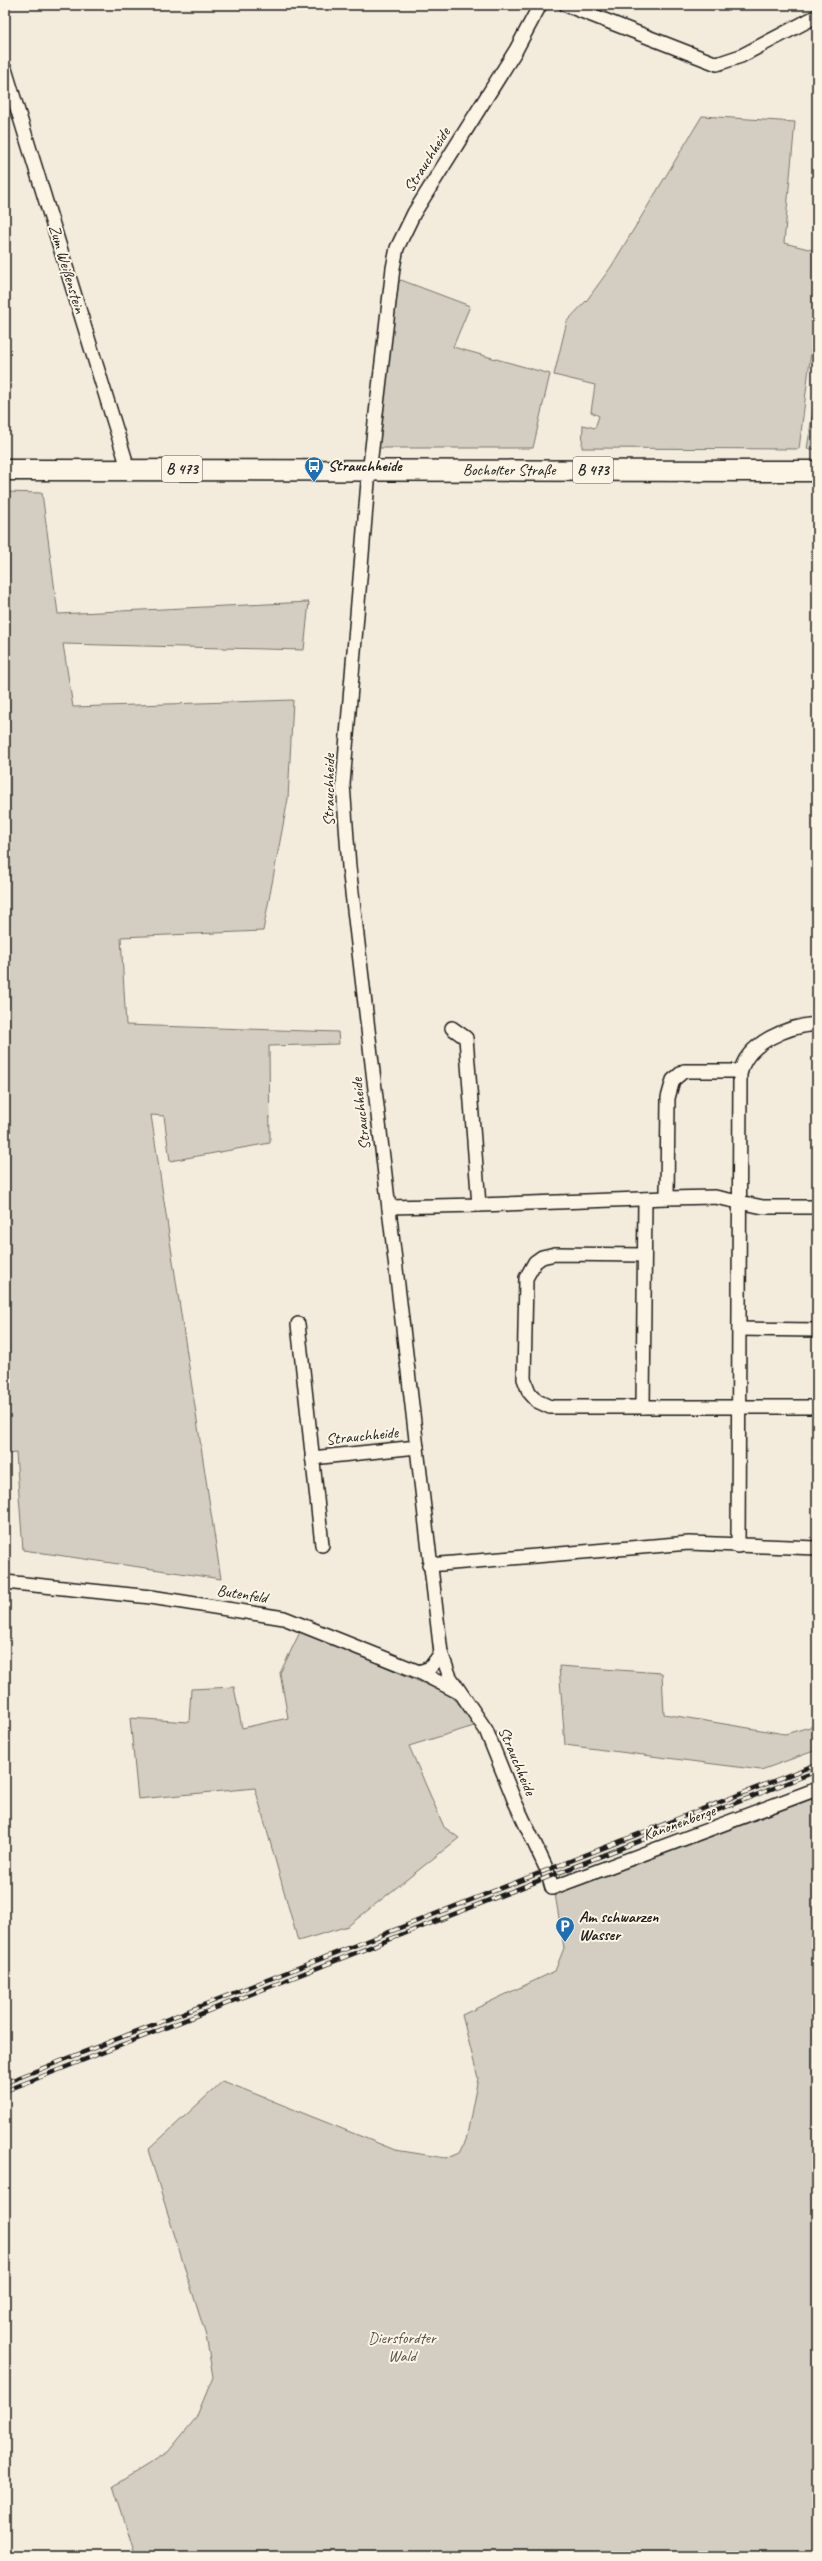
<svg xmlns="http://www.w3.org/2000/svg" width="822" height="2561" viewBox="0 0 822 2561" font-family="Caveat,sans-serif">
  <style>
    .green { fill: #d3cec1; stroke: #78756e }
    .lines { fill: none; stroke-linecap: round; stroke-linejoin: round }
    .street-casing { stroke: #1c1c1c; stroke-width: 16 }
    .primary-casing { stroke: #1c1c1c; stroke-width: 23 }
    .street { stroke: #fcf5e5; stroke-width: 13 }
    .primary { stroke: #fcf5e5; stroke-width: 20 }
    .rail-casing { stroke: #1c1c1c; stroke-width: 4.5 }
    .rail { stroke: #fcf5e5; stroke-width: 3; stroke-dasharray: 9; stroke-linecap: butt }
    .labels { text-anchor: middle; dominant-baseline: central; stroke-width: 4; stroke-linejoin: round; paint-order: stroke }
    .shield { fill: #fcf5e5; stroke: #5f5d58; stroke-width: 1 }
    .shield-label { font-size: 15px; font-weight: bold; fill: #1c1c1c }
    .street-label { font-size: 16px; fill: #1c1c1c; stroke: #fcf5e5 }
    .poi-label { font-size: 16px; font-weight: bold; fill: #1c1c1c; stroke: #fcf5e5; text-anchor: start }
    .park-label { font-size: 16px; fill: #53514e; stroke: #fcf5e5 }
  </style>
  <rect width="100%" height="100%" fill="#f3ecdd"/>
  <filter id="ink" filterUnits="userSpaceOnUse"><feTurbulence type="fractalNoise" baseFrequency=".025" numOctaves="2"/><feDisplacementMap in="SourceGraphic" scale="8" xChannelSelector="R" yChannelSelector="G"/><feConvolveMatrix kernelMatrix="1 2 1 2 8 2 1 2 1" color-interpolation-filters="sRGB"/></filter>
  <g filter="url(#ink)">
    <!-- green -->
    <g class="green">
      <path d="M702,116L795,122L784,243L817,251V303L799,449L582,448L583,425L595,428L599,416L591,412L595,385L554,375L567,321L587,300L611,267Z"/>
      <path d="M401,280L470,306L453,347L550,374L533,448H379L397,284Z"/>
      <path d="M817,384V449H807Z"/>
      <path d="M5,492L42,493L58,614L309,602L304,650L63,644L73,707L293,700L288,799L263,931L121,937L126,1025L338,1032L339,1044L269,1046L270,1143L170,1161L164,1116L151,1115L221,1579L23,1550L16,1453L5,1454Z"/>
      <path d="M301,1630L448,1694L466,1711L474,1726L409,1746L444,1827L459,1838L348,1926L298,1941L255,1788L138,1799L130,1718L189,1722L191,1689L234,1687L242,1728L288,1718L280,1673Z"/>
      <path d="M559,1666L662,1673L664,1714L785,1734L817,1725V1750L761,1770L565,1745Z"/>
      <path d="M817,1797V2556H136L113,2486L168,2452L196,2418L213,2377L206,2336L148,2150L223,2081L395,2150L446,2158L460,2152L466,2140L478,2078L462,2015L555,1971L564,1948L555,1894Z"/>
    </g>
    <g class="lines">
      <defs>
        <g id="street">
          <path d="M540,5L516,50L414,213L397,248L393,268L368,482L343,784L349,867L441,1653L450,1677L486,1730L515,1802L547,1870L552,1888L817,1789"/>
          <path d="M566,5L717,64L741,56L817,16"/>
          <path d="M5,69L125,458V470"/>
          <path d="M741,1071H684L673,1080L668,1098L667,1198L715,1197L763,1207H817"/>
          <path d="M645,1199L643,1407H817"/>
          <path d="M479,1205L667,1198"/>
          <path d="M389,1207L479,1205L466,1038L452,1028"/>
          <path d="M298,1324L322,1545"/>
          <path d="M739,1329L817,1330"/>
          <path d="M643,1407H550L537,1401L529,1392L524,1379L526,1278L535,1262L542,1257L555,1254L644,1255"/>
          <path d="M312,1458L417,1447"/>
          <path d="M738,1546L740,1074C746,1042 789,1026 817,1024"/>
          <path d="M429,1565L689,1543L817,1548"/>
          <path d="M5,1582L151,1597L284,1618L419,1672L460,1693"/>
          <path d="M419,1672L430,1668L441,1653"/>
        </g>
        <path id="primary" d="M5,470L817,471"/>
      </defs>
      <!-- street casing -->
      <use href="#street" class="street-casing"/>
      <!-- primary casing -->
      <use href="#primary" class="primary-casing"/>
      <!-- street -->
      <use href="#street" class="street"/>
      <!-- primary -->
      <use href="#primary" class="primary"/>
      <defs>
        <g id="rail">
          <path d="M5,2083L817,1764"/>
          <path d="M5,2091L817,1771"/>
        </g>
      </defs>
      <!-- rail casing -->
      <use href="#rail" class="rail-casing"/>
      <!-- rail -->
      <use href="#rail" class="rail"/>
    </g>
  </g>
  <!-- icons -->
  <defs>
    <symbol id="bus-pin" viewBox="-11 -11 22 30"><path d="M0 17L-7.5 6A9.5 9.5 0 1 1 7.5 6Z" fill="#1f6fb2" stroke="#fcf5e5"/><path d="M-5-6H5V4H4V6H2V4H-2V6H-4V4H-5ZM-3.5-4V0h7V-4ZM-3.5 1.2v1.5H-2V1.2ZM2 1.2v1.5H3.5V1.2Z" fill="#fff"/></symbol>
    <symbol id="parking-pin" viewBox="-11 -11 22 30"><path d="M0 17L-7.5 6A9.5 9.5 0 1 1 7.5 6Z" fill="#1f6fb2" stroke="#fcf5e5"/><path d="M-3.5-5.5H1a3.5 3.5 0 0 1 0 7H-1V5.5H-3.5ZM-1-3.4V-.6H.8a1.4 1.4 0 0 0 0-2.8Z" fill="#fff"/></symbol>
  </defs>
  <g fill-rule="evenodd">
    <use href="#bus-pin" x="303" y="455" width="22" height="30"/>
    <use href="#parking-pin" x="554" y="1915" width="22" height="30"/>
  </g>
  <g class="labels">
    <!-- shield labels -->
    <g class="shield">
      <rect x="162" y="456" width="40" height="26" rx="3"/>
      <rect x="573" y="457" width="40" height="26" rx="3"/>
    </g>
    <g class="shield-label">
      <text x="182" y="469">B 473</text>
      <text x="593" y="470">B 473</text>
    </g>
    <!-- street labels -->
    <g class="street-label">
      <text transform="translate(427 160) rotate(-58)">Strauchheide</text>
      <text transform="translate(67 269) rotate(73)">Zum Weißenstein</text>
      <text x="509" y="470">Bocholter Straße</text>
      <text transform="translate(329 790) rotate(-90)">Strauchheide</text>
      <text transform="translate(361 1114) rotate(-97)">Strauchheide</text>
      <text transform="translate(362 1436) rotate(-6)">Strauchheide</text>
      <text transform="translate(242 1594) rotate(9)">Butenfeld</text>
      <text transform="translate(517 1761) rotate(67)">Strauchheide</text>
      <text transform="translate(679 1823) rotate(-20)">Kanonenberge</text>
    </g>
    <!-- poi labels -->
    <g class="poi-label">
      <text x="328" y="466">Strauchheide</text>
      <text x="579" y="1917">Am schwarzen<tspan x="579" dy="18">Wasser</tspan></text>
    </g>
    <!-- park labels -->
    <g class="park-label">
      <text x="402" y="2338">Diersfordter<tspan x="402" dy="18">Wald</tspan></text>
    </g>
  </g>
  <!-- margin -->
  <rect width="822" height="2561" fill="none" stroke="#fcf5e5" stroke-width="20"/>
  <rect x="10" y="10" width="802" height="2541" fill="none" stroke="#1c1c1c" stroke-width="1.5" filter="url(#ink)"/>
</svg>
